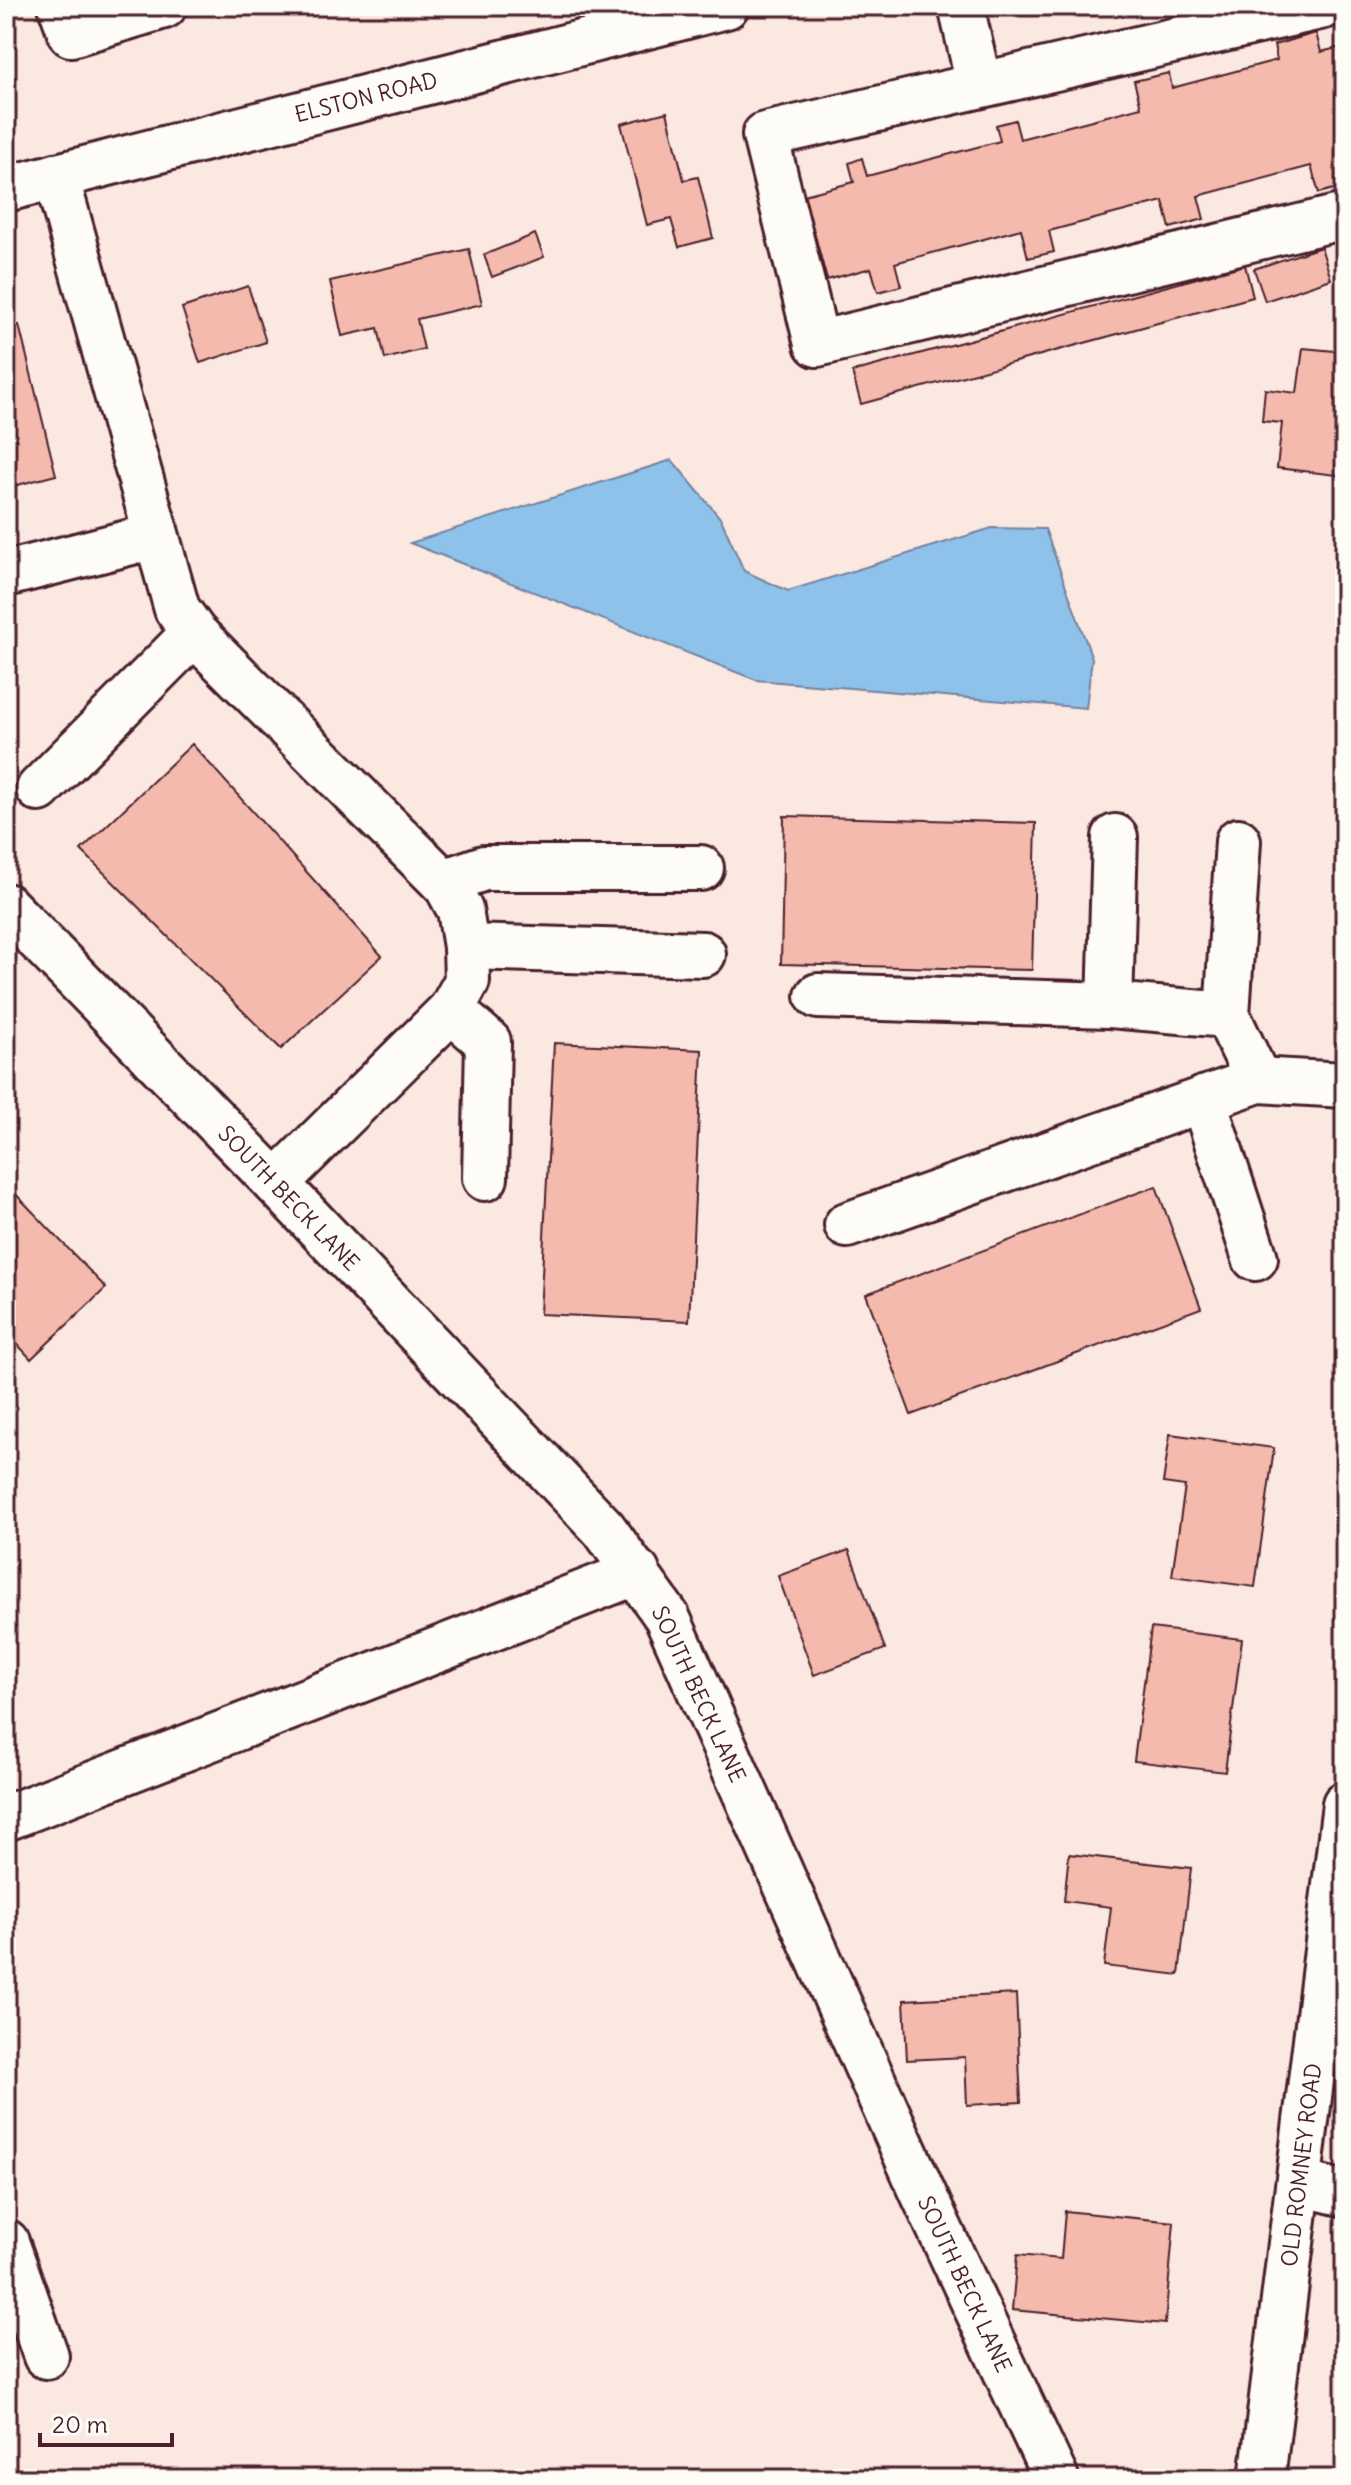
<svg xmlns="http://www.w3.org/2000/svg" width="1351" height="2485" viewBox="0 0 1351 2485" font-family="Delius,sans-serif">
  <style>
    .water { fill: #8ec2eb; stroke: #73819e; stroke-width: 2 }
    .building { fill: #f4baad; stroke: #4a1f2b; stroke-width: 2 }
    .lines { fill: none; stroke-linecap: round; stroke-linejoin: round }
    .minor-casing { stroke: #4a1f2b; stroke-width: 50 }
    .minor { stroke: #fdfcf7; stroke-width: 44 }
    .labels { text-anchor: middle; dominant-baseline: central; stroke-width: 8; stroke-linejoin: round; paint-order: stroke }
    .street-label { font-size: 22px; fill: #4a1f2b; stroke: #fdfcf7 }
  </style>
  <rect width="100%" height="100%" fill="#fae8e1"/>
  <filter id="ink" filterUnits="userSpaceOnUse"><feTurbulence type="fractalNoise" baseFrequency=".0125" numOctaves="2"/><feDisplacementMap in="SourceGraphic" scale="16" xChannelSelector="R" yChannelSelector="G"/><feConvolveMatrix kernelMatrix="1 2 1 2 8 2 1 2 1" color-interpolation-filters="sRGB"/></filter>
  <g filter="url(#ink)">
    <!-- water -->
    <path class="water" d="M672,460L721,519L744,571L788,591L992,528L1045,529L1092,658L1086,708L756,680L410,543Z"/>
    <!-- building -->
    <g class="building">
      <path d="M1316,33L1321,52L1345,46V186L1319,193L1311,166L1198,196L1204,219L1170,228L1163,201L1049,231L1054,252L1028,258L1021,229L895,263L901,286L878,292L871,268L827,280L804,195L854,182L849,163L862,158L867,176L1000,141L996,125L1015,120L1020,139L1141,107L1134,81L1169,73L1172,88L1277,60L1274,45Z"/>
      <path d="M667,112L684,180L698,177L713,238L679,247L671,219L647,225L621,124Z"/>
      <path d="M535,234L544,257L492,277L484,255Z"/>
      <path d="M1321,247L1331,279L1265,301L1254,269Z"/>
      <path d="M469,249L482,304L417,319L424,349L385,359L378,328L342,336L330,281Z"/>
      <path d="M1245,265L1253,297L861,404L852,372Z"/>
      <path d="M248,286L266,342L200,363L182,308Z"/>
      <path d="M19,325L56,475L6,488V328Z"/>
      <path d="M1303,348L1345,352V476L1277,468L1282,423L1262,421L1265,389L1297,393Z"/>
      <path d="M192,744L382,956L281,1049L81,850Z"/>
      <path d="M784,816L1036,823L1032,970L781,964Z"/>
      <path d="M554,1043L702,1050L689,1321L540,1314Z"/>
      <path d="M6,1184L106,1288L31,1359L6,1332Z"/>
      <path d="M1156,1186L1201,1308L911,1415L866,1294Z"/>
      <path d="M1170,1434L1274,1448L1255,1587L1172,1576L1185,1486L1163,1483Z"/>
      <path d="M849,1550L885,1649L814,1675L778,1576Z"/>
      <path d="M1151,1628L1242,1639L1225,1772L1134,1761Z"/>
      <path d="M1069,1854L1191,1868L1179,1975L1104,1966L1111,1907L1064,1901Z"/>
      <path d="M1016,1994L1021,2102L967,2105L965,2057L907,2060L904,2000Z"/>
      <path d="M1065,2211L1174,2222L1165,2324L1012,2310L1017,2255L1061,2259Z"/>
    </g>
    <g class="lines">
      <defs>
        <g id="minor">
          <path d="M61,6L71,34L164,6"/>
          <path d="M961,6L979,84"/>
          <path d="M1324,6L765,135L817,344L1345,216"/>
          <path d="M56,176L177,609L194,633L447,886L460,910L466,947L467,981L451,1010L276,1183"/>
          <path d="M6,189L726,6"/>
          <path d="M6,574L155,536"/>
          <path d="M39,789L194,633"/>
          <path d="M1115,837L1110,1005L1227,1015"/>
          <path d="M1238,841L1227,1015L1258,1080"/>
          <path d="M443,882L484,868H701"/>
          <path d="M6,906L276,1183L604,1529L667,1617L922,2191L1056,2479"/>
          <path d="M466,947L703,954"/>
          <path d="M818,996L1110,1005"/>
          <path d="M451,1010L488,1042L485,1178"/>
          <path d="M1203,1099L1255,1258"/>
          <path d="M847,1225L1258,1080L1345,1085"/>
          <path d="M6,1818L637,1572"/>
          <path d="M1300,2183L1345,2194"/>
          <path d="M6,2242L46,2356"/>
          <path d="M1262,2479L1345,1804"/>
        </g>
      </defs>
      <!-- minor casing -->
      <use href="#minor" class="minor-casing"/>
      <!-- minor -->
      <use href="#minor" class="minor"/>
    </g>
  </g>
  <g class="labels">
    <!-- street labels -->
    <g class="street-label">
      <text transform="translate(366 97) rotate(-14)">ELSTON ROAD</text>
      <text transform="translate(289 1198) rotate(46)">SOUTH BECK LANE</text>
      <text transform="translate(699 1694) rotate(65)">SOUTH BECK LANE</text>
      <text transform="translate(1301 2165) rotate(-83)">OLD ROMNEY ROAD</text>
      <text transform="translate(965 2284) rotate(65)">SOUTH BECK LANE</text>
    </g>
  </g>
  <!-- margin -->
  <rect width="1351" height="2485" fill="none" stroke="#fdfcf7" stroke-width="32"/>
  <rect x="16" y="16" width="1319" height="2453" fill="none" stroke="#4a1f2b" stroke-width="3" filter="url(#ink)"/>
  <!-- scale -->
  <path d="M40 2433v12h132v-12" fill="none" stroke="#4a1f2b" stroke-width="4"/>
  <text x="52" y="2433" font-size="24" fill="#4a1f2b" stroke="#fdfcf7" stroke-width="6" paint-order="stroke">20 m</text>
</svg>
